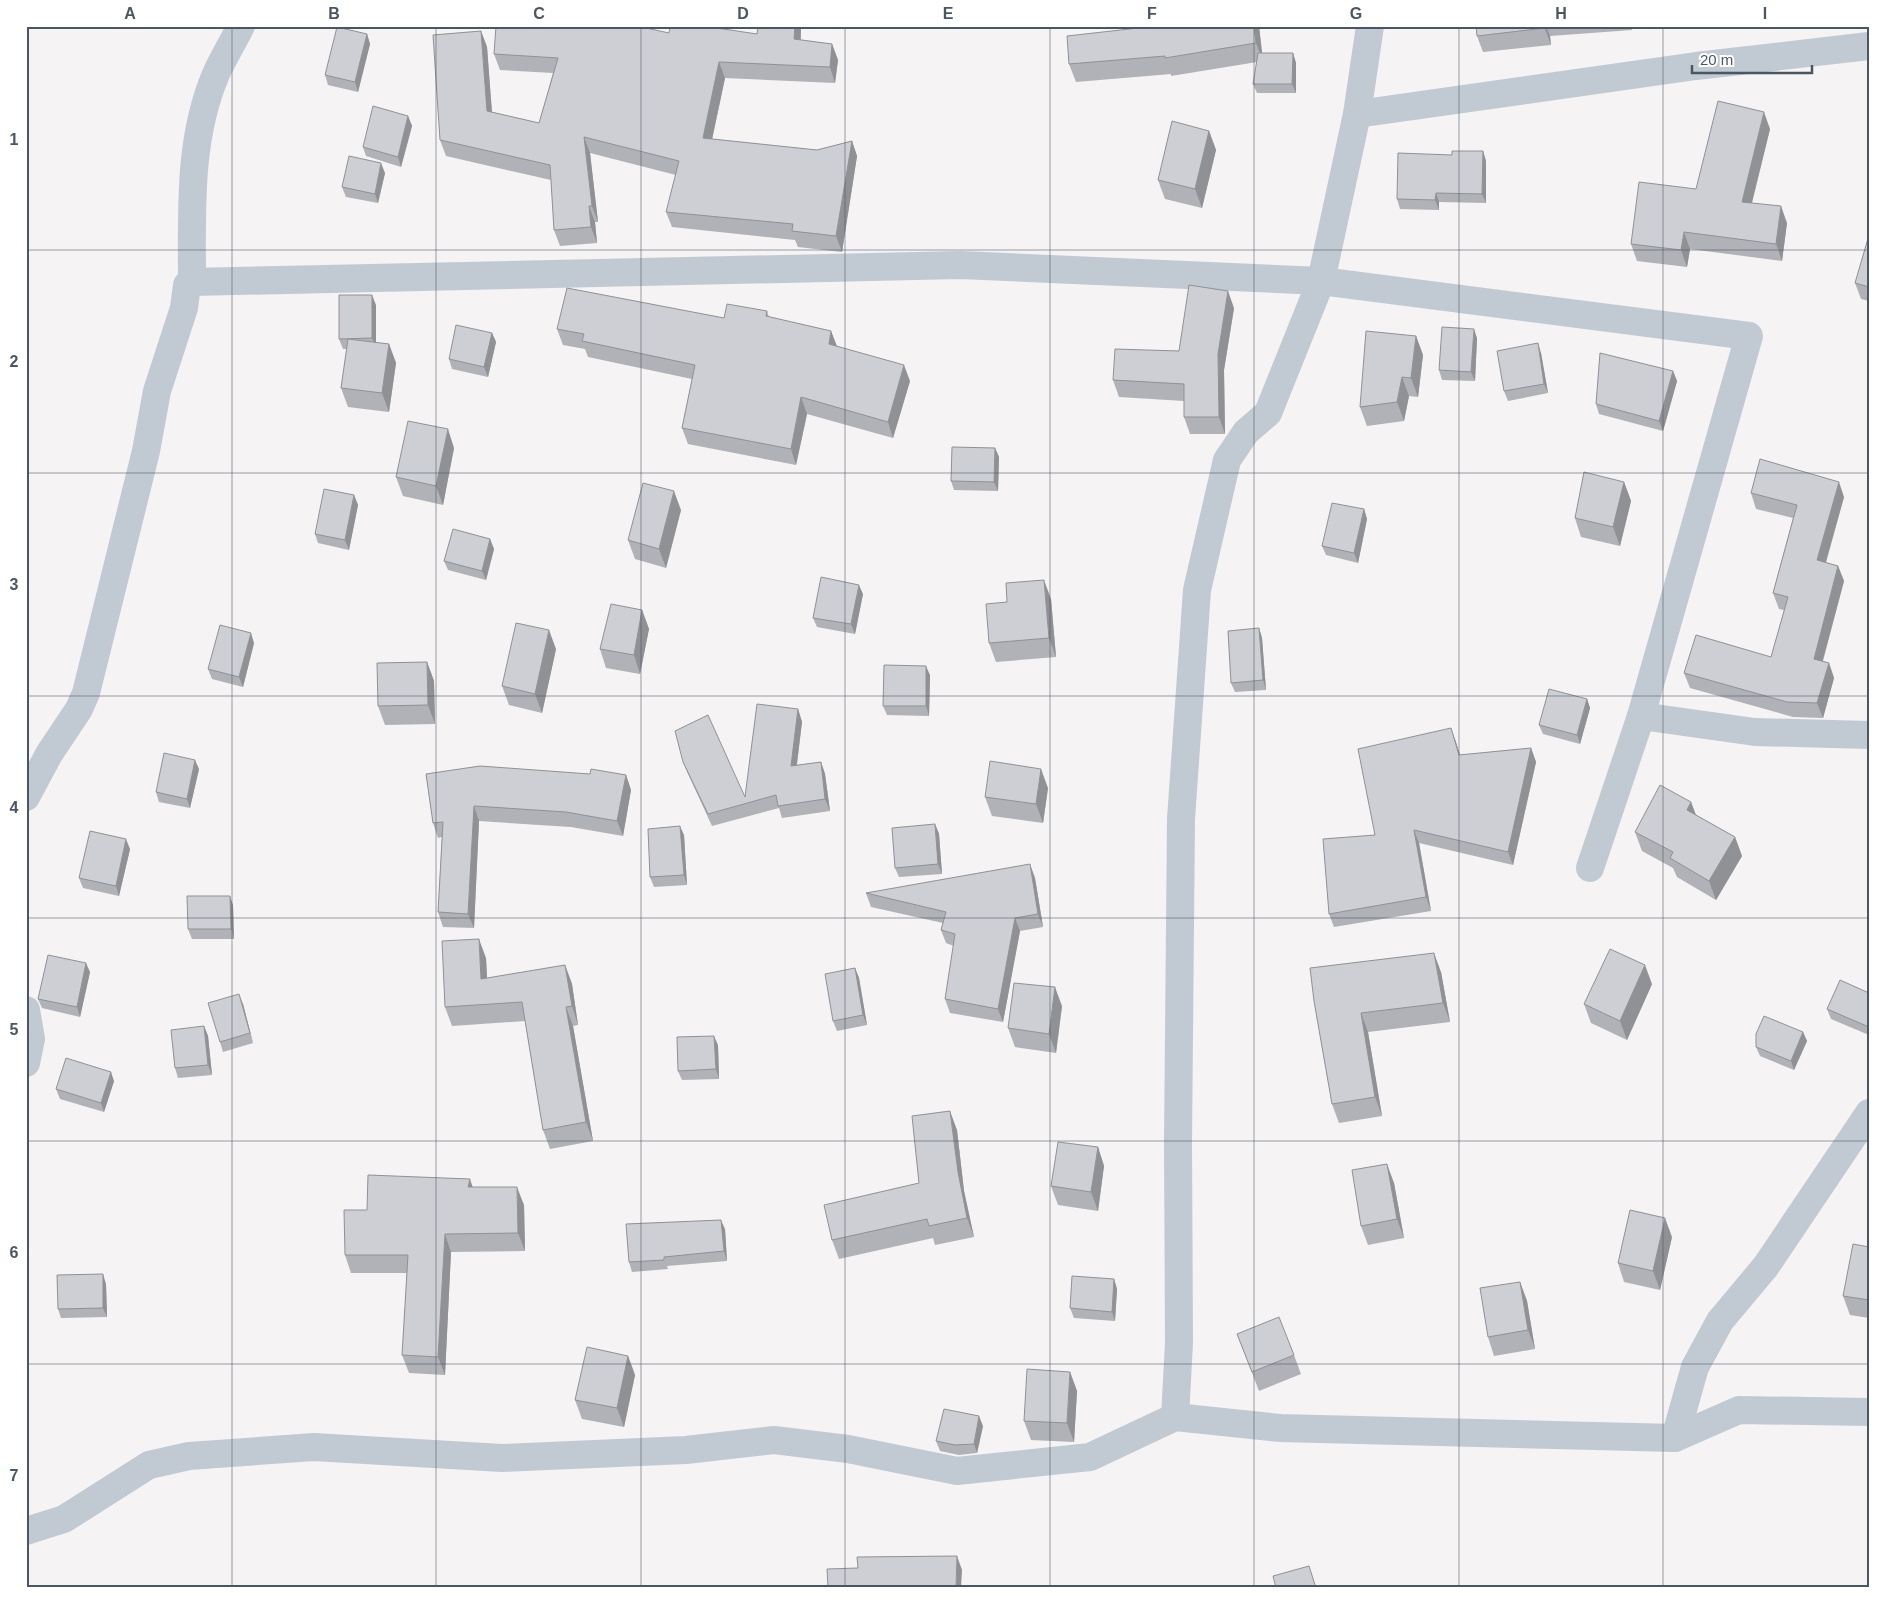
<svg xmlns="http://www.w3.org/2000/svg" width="1895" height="1614" viewBox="0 0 1895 1614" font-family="Helvetica,sans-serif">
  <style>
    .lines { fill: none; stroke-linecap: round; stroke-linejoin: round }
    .minor { stroke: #c1cad2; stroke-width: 28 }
    .wall { fill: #b0b2b7 }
    .shaded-wall { fill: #909195 }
    .building { fill: #cdcfd5; stroke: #909195 }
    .grid { fill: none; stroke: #4a5661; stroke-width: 1; stroke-opacity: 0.55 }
    .neatline { fill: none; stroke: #4a5661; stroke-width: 2 }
    .grid-label { font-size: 16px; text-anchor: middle; font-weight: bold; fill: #4a5661 }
  </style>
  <rect width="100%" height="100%" fill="#f5f3f3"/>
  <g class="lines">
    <!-- minor -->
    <g class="minor">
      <path d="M1357,114L1696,66L1869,46"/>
      <path d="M192,282L960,265L1321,281L1749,336L1641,716L1590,868"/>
      <path d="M1641,716L1755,732L1869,735"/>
      <path d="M26,797L49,754L79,709L86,693L146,451L157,391L184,308L187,285L192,282C192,213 188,139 216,74C223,58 233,42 241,26"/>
      <path d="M26,1010L31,1039L26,1063"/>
      <path d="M1175,1417L1179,1343L1178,1142L1181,819L1197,590L1227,460L1246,432L1268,413L1321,281L1357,114L1370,26"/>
      <path d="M1675,1438L1695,1367L1720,1321L1766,1266L1869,1113"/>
      <path d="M26,1531L64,1519L149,1465L189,1456L314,1447L502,1458L686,1450L774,1440L848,1449L957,1471L1090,1457L1175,1417L1280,1428L1675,1438L1739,1410L1869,1412"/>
    </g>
  </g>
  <!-- wall -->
  <g class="wall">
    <path d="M758,26H801V40L832,44L838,60L835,83L725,78L712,139L817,150L852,141L857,156L842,252L798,247L795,240L672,227L666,212L676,175L590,153L598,222H595L597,243L560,246L554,230L551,180L446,156L440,140L481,31L487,47L492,112L539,123L553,73L500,70L494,54L669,33L757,34Z"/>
    <path d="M1156,26H1259L1262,53H1293L1296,63V93H1257L1253,84L1257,62L1171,76V74L1076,82L1069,64Z"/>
    <path d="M1476,26H1632V30L1550,36L1551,45L1483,52L1477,36Z"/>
    <path d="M367,34L370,44L358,92L328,85L325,75Z"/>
    <path d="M408,116L412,126L401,167L366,156L363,147Z"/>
    <path d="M1770,129L1752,203L1787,223L1782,261L1690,249L1687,267L1637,261L1631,244Z"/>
    <path d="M1209,131L1216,150L1202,208L1165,199L1158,180Z"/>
    <path d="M1483,151L1486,161V203L1439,202V210L1400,209L1397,199Z"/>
    <path d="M385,173L378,203L346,197L342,187Z"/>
    <path d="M1869,235V301L1861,299L1855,283Z"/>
    <path d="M376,305V343L389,344L396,363L389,412L348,407L341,388L347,349H343L339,339Z"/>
    <path d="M1234,308L1224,370L1225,434H1190L1184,417V401L1119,397L1113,380L1179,351Z"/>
    <path d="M767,311L769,317L831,331L837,346L910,381L893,438L807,414L796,465L688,444L682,428L692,379L588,357L585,349L563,345L557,329L724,318Z"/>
    <path d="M492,333L496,342L488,377L452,369L449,359Z"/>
    <path d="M1416,336L1423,355L1418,397L1409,396L1404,421L1367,426L1360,407Z"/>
    <path d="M1477,338L1475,381L1442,380L1439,370Z"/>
    <path d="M1541,353L1548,393L1508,401L1504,391Z"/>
    <path d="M1673,371L1677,381L1663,431L1599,414L1596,404Z"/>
    <path d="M454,448L443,505L403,496L396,477Z"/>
    <path d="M995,448L999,457L998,491L954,490L951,481Z"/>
    <path d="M1624,482L1631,501L1620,546L1581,537L1575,518Z"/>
    <path d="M1751,493L1844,497L1826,563L1838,566L1844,581L1823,661L1829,663L1834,678L1823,718L1793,717L1690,688L1684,673L1771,657L1784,610L1779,609L1773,593L1793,518L1756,509Z"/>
    <path d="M354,495L358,505L349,550L318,543L315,534Z"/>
    <path d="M1364,509L1367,519L1358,563L1326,555L1322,546Z"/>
    <path d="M681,510L666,568L635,559L628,540Z"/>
    <path d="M490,539L494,549L486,580L448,570L444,561Z"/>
    <path d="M863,594L855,634L817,627L813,618Z"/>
    <path d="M1051,599L1056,657L996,662L989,643L1007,602Z"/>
    <path d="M642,610L649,629L640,674L606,668L600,649Z"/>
    <path d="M1259,628L1262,638L1266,690L1235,692L1231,683Z"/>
    <path d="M254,643L243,687L212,679L208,669Z"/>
    <path d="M556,649L542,713L509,705L502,686Z"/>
    <path d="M427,662L434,681L435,724L385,725L378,706Z"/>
    <path d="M930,675L929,716L887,715L883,706Z"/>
    <path d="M1587,699L1590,708L1580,744L1543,734L1539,725Z"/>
    <path d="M798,709L802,722L797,765L821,762L825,774L830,811L782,818L779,808L712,826L688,774L683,762L745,797Z"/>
    <path d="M1451,728L1460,755L1531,748L1536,762L1513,865L1419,843L1431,911L1334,927L1329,914L1375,835Z"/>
    <path d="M199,769L190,808L159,802L156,792Z"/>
    <path d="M426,774L626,775L631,790L623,836L571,827L479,821L474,928L443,927L438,912L442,837L438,838L433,823Z"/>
    <path d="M1048,788L1043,823L992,816L985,797Z"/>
    <path d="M1691,802L1696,815L1735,837L1742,856L1716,900L1677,877L1673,868L1642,851L1635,832Z"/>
    <path d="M935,824L939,834L942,874L899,877L895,868Z"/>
    <path d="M684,835L687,885L654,887L650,877Z"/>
    <path d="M130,849L119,896L83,888L79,878Z"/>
    <path d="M1035,878L1043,927L1020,931L1003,1022L950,1013L945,999L954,946L946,943L941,930L943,923L871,907L866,893Z"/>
    <path d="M233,905L234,939H192L188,929Z"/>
    <path d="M486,958L487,978L565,965L572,984L578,1025L573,1026L593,1141L550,1149L543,1130L525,1021L452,1026L445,1007Z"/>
    <path d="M855,968L859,978L867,1025L837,1031L833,1021Z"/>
    <path d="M90,972L80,1017L42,1008L38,999Z"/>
    <path d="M1441,972L1450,1022L1368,1032L1382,1116L1339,1123L1332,1104L1314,1001Z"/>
    <path d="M1652,984L1627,1040L1591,1023L1584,1004Z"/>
    <path d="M1869,993V1035L1831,1019L1827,1009Z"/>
    <path d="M243,1004L253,1043L223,1052L220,1042Z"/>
    <path d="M1062,1006L1056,1053L1015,1047L1008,1028Z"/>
    <path d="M204,1026L208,1036L212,1075L178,1078L175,1068Z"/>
    <path d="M1803,1032L1807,1041L1794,1070L1760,1056L1756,1047Z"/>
    <path d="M718,1045L719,1079L682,1080L678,1071Z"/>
    <path d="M114,1081L104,1112L60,1099L56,1089Z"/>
    <path d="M957,1130L964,1191L974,1237L935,1245L933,1238L839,1259L832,1240L919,1183Z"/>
    <path d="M1098,1147L1104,1166L1098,1211L1058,1205L1051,1186Z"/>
    <path d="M1394,1183L1404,1238L1368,1245L1361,1226Z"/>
    <path d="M473,1187L524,1205L525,1251L451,1252L445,1375L409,1373L402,1355L407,1273H351L345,1255L367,1210Z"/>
    <path d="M725,1229L727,1261L667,1266L668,1269L632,1272L629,1262Z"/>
    <path d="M1672,1237L1660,1290L1624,1282L1618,1263Z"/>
    <path d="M1869,1247V1318L1850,1315L1843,1296Z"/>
    <path d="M1114,1279L1117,1289L1115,1321L1074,1318L1070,1308Z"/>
    <path d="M1520,1282L1527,1301L1535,1349L1494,1356L1488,1337Z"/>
    <path d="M106,1284L107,1317L61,1318L58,1309Z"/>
    <path d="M1237,1334L1294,1355L1301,1374L1259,1391Z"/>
    <path d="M628,1356L635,1375L624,1427L582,1419L575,1400Z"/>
    <path d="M1070,1372L1077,1391L1074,1442L1031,1440L1024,1421Z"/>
    <path d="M983,1426L977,1453L959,1455L940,1451L936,1441Z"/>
  </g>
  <!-- shaded-wall -->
  <g class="shaded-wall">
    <path d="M795,26H801L800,54L794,39Z"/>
    <path d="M1254,26H1259L1263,61L1256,43Z"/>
    <path d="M1544,26H1546L1550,36L1551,45Z"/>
    <path d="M481,31L487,47L493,127L487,111Z"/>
    <path d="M367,34L370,44L358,92L355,82Z"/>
    <path d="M832,44L838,60L835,83L830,67Z"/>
    <path d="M1293,53L1296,63V93L1292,84Z"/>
    <path d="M719,62L725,78L709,154L703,138Z"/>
    <path d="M1764,112L1770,129L1748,218L1742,202Z"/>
    <path d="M408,116L412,126L401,167L398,157Z"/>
    <path d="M1209,131L1216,150L1202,208L1195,189Z"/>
    <path d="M584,137L590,153L598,222L592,206Z"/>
    <path d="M852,141L857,156L842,252L836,236Z"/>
    <path d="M1483,151L1486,161V203L1482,194Z"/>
    <path d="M381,163L385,173L378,203L375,194Z"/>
    <path d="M1436,193L1439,202V210L1435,200Z"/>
    <path d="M589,206L595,222L597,243L591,227Z"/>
    <path d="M1781,206L1787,223L1782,261L1776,244Z"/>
    <path d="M1684,232L1690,249L1687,267L1681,250Z"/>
    <path d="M1228,291L1234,308L1224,370L1225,434L1219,417L1218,354Z"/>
    <path d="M372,295L376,305V348L372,338Z"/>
    <path d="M1474,329L1477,338L1475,381L1471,372Z"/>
    <path d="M831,331L837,347L829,344Z"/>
    <path d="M492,333L496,342L488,377L484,367Z"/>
    <path d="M1416,336L1423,355L1418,397L1411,378Z"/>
    <path d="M1538,343L1541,353L1548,393L1544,384Z"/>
    <path d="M389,344L396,363L389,412L382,393Z"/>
    <path d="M904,365L910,381L893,438L888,422Z"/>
    <path d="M1673,371L1677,381L1663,431L1659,421Z"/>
    <path d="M1402,377L1409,396L1404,421L1397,402Z"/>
    <path d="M801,397L807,414L796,465L791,449Z"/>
    <path d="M448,429L454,448L443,505L436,486Z"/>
    <path d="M995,448L999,457L998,491L994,482Z"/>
    <path d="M1624,482L1631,501L1620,546L1613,527Z"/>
    <path d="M1839,482L1844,497L1822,575L1817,560Z"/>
    <path d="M674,491L681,510L666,568L659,549Z"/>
    <path d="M354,495L358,505L349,550L345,540Z"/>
    <path d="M1364,509L1367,519L1358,563L1354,553Z"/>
    <path d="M490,539L494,549L486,580L482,571Z"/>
    <path d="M1838,566L1844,581L1819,674L1814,659Z"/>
    <path d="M1044,580L1051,599L1056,657L1049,638Z"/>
    <path d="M859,585L863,594L855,634L851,624Z"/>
    <path d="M642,610L649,629L640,674L634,655Z"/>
    <path d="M1259,628L1262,638L1266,690L1263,680Z"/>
    <path d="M549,630L556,649L542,713L535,694Z"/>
    <path d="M251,633L254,643L243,687L239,677Z"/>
    <path d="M427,662L434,681L435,724L428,705Z"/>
    <path d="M1829,663L1834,678L1823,718L1817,703Z"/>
    <path d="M926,666L930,675L929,716L926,706Z"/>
    <path d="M1587,699L1590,708L1580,744L1577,735Z"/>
    <path d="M798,709L802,722L795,778L791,766Z"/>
    <path d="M1451,728L1456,742L1464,768L1459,755Z"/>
    <path d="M1531,748L1536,762L1513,865L1508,852Z"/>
    <path d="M195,760L199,769L190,808L187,799Z"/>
    <path d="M821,762L825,774L830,811L825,799Z"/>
    <path d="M1041,769L1048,788L1043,823L1036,804Z"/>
    <path d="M626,775L631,790L623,836L617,821Z"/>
    <path d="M1691,802L1698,821L1687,810Z"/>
    <path d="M474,806L479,821L474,928L468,914Z"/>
    <path d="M935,824L939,834L942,874L938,864Z"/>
    <path d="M680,826L684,835L687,885L684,875Z"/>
    <path d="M1414,830L1419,843L1431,911L1426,897Z"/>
    <path d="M1735,837L1742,856L1716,900L1709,881Z"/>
    <path d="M126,839L130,849L119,896L116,886Z"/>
    <path d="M1030,864L1035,878L1043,927L1038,914Z"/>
    <path d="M230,896L233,905L234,939L231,929Z"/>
    <path d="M1015,918L1020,931L1003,1022L998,1009Z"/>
    <path d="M479,939L486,958L488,998L481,979Z"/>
    <path d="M1434,953L1441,972L1450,1022L1443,1003Z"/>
    <path d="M86,963L90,972L80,1017L77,1007Z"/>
    <path d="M565,965L572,984L578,1025L572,1006Z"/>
    <path d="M1645,965L1652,984L1627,1040L1620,1021Z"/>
    <path d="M855,968L859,978L867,1025L863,1015Z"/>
    <path d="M1055,987L1062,1006L1056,1053L1049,1034Z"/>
    <path d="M239,994L243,1004L253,1043L250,1033Z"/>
    <path d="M566,1007L573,1026L593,1141L586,1122Z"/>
    <path d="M1361,1013L1368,1032L1382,1116L1375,1097Z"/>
    <path d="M204,1026L208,1036L212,1075L208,1065Z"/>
    <path d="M1803,1032L1807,1041L1794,1070L1791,1061Z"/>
    <path d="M714,1036L718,1045L719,1079L716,1069Z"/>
    <path d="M111,1072L114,1081L104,1112L101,1103Z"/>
    <path d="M950,1111L957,1130L964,1191L974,1237L967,1218L958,1172Z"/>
    <path d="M1098,1147L1104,1166L1098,1211L1091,1192Z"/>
    <path d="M1387,1164L1394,1183L1404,1238L1397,1219Z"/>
    <path d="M470,1179L476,1197L468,1187Z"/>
    <path d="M517,1187L524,1205L525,1251L518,1233Z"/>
    <path d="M1665,1218L1672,1237L1660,1290L1653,1271Z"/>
    <path d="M721,1220L725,1229L727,1261L724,1251Z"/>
    <path d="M445,1234L451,1252L445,1375L438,1357Z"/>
    <path d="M103,1274L106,1284L107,1317L103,1308Z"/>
    <path d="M1114,1279L1117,1289L1115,1321L1112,1312Z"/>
    <path d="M1520,1282L1527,1301L1535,1349L1528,1330Z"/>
    <path d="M628,1356L635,1375L624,1427L617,1408Z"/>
    <path d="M1070,1372L1077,1391L1074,1442L1067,1423Z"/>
    <path d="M979,1416L983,1426L977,1453L974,1444Z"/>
    <path d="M957,1556L962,1570L961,1588H956Z"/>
  </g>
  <!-- building -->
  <g class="building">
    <path d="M496,26H637L669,33L670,26H703L757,34L758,26H795L794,39L832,44L830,67L719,62L703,138L817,150L852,141L836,236L792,231L793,224L666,212L679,161L584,137L592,206H589L591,227L554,230L550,165L440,140L433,35L481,31L487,111L539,123L558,58L494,54Z"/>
    <path d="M1156,26H1254L1256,43L1165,58V56L1069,64L1067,36Z"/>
    <path d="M1476,26H1544L1545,28L1477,36Z"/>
    <path d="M337,27L367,34L355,82L325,75Z"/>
    <path d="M1258,53H1293L1292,84H1253Z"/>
    <path d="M1718,101L1764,112L1742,202L1781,206L1776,244L1684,232L1681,250L1631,244L1639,182L1696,189Z"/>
    <path d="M373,106L408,116L398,157L363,147Z"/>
    <path d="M1172,121L1209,131L1195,189L1158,180Z"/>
    <path d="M1452,151H1483L1482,194L1436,193L1435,200L1397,199L1398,153L1452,155Z"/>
    <path d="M349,156L381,163L375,194L342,187Z"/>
    <path d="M1869,235V287L1855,283Z"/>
    <path d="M1189,285L1228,291L1218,354L1219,417H1184V384L1113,380L1115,349L1179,351Z"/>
    <path d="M567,288L724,318L727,304L767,311L766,316L831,331L829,344L904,365L888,422L801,397L791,449L682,428L695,365L582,341L584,334L557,329Z"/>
    <path d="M339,295H372V338L339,339Z"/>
    <path d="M456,325L492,333L484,367L449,359Z"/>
    <path d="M1442,327L1474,329L1471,372L1439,370Z"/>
    <path d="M1366,331L1416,336L1411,378L1402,377L1397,402L1360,407Z"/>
    <path d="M348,339L389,344L382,393L341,388Z"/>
    <path d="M1538,343L1544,384L1504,391L1497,351Z"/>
    <path d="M1600,353L1673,371L1659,421L1596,404Z"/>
    <path d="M408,421L448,429L436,486L396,477Z"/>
    <path d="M952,447L995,448L994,482L951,481Z"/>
    <path d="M1760,459L1839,482L1817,560L1838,566L1814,659L1829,663L1817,703L1787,702L1684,673L1696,635L1771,657L1788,597L1773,593L1797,505L1751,493Z"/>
    <path d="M1584,472L1624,482L1613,527L1575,518Z"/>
    <path d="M643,483L674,491L659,549L628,540Z"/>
    <path d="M324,489L354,495L345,540L315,534Z"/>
    <path d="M1332,503L1364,509L1354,553L1322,546Z"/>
    <path d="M453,529L490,539L482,571L444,561Z"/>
    <path d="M821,577L859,585L851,624L813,618Z"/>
    <path d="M1044,580L1049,638L989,643L986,604L1007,602L1006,583Z"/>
    <path d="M611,604L642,610L634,655L600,649Z"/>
    <path d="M516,623L549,630L535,694L502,686Z"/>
    <path d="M220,625L251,633L239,677L208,669Z"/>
    <path d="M1259,628L1263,680L1231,683L1228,631Z"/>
    <path d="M427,662L428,705L378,706L377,663Z"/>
    <path d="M884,665L926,666V706H883Z"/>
    <path d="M1549,689L1587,699L1577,735L1539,725Z"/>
    <path d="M757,704L798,709L791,766L821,762L825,799L778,806L776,795L708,814L683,762L675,731L708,715L745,797Z"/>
    <path d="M1451,728L1459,755L1531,748L1508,852L1414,830L1426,897L1329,914L1323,839L1375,835L1358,749Z"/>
    <path d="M164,753L195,760L187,799L156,792Z"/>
    <path d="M990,761L1041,769L1036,804L985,797Z"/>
    <path d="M480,766L590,774L591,769L626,775L617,821L566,812L474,806L468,914L438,912L443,822L433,823L426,774Z"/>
    <path d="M1660,785L1691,802L1687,810L1735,837L1709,881L1670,858L1673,852L1635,832Z"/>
    <path d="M935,824L938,864L895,868L892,828Z"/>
    <path d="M680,826L684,875L650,877L648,829Z"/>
    <path d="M90,831L126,839L116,886L79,878Z"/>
    <path d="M1030,864L1038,914L1015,918L998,1009L945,999L955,934L941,930L946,912L866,893Z"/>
    <path d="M187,896H230L231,929H188Z"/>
    <path d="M479,939L481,979L565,965L572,1006L566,1007L586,1122L543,1130L522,1002L445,1007L442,941Z"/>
    <path d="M1610,949L1645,965L1620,1021L1584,1004Z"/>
    <path d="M1434,953L1443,1003L1361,1013L1375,1097L1332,1104L1314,1001L1310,968Z"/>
    <path d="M48,955L86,963L77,1007L38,999Z"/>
    <path d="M855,968L863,1015L833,1021L825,974Z"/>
    <path d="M1840,980L1869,993V1027L1827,1009Z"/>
    <path d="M1014,983L1055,987L1049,1034L1008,1028Z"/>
    <path d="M239,994L250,1033L220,1042L208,1003Z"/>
    <path d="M1764,1016L1803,1032L1791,1061L1756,1047V1034Z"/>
    <path d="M204,1026L208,1065L175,1068L171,1030Z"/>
    <path d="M714,1036L716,1069L678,1071L677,1037Z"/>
    <path d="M66,1058L111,1072L101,1103L56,1089Z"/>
    <path d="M950,1111L958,1172L967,1218L929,1226L927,1219L832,1240L824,1205L919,1183L912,1116Z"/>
    <path d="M1058,1142L1098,1147L1091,1192L1051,1186Z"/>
    <path d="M1387,1164L1397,1219L1361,1226L1352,1170Z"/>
    <path d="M368,1175L470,1179L468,1187H517L518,1233L445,1234L438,1357L402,1355L408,1255H345L344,1210H367Z"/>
    <path d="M1630,1210L1665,1218L1653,1271L1618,1263Z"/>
    <path d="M721,1220L724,1251L664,1257V1260L629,1262L626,1224Z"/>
    <path d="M1853,1244L1869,1247V1300L1843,1296Z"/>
    <path d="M103,1274V1308L58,1309L57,1275Z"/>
    <path d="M1072,1276L1114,1279L1112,1312L1070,1308Z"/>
    <path d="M1520,1282L1528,1330L1488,1337L1480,1288Z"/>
    <path d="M1279,1317L1294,1355L1252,1372L1237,1334Z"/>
    <path d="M587,1347L628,1356L617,1408L575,1400Z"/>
    <path d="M1027,1369L1070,1372L1067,1423L1024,1421Z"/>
    <path d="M944,1409L979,1416L974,1444L955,1445L936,1441Z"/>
    <path d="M957,1556L956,1588H828L827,1569L858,1568L857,1557Z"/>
    <path d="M1309,1566L1316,1588H1276L1273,1576Z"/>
  </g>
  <!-- grid -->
  <path class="grid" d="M232,26V1588M436,26V1588M641,26V1588M845,26V1588M1050,26V1588M1254,26V1588M1459,26V1588M1663,26V1588M26,250H1869M26,473H1869M26,696H1869M26,918H1869M26,1141H1869M26,1364H1869"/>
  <!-- border -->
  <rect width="1895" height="1614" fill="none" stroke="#ffffff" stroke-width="55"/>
  <!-- scale -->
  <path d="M1692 65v8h120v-8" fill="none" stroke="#4a5661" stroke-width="2.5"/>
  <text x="1700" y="65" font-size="15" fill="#4a5661" stroke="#ffffff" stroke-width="4" paint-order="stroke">20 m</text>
  <rect x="28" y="28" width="1840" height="1558" class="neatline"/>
  <g class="grid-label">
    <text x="130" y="19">A</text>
    <text x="334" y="19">B</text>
    <text x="539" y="19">C</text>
    <text x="743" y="19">D</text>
    <text x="948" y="19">E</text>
    <text x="1152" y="19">F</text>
    <text x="1356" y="19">G</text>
    <text x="1561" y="19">H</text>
    <text x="1765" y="19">I</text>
    <text x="14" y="145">1</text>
    <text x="14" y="367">2</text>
    <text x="14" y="590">3</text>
    <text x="14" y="813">4</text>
    <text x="14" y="1035">5</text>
    <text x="14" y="1258">6</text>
    <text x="14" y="1481">7</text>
  </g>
</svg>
